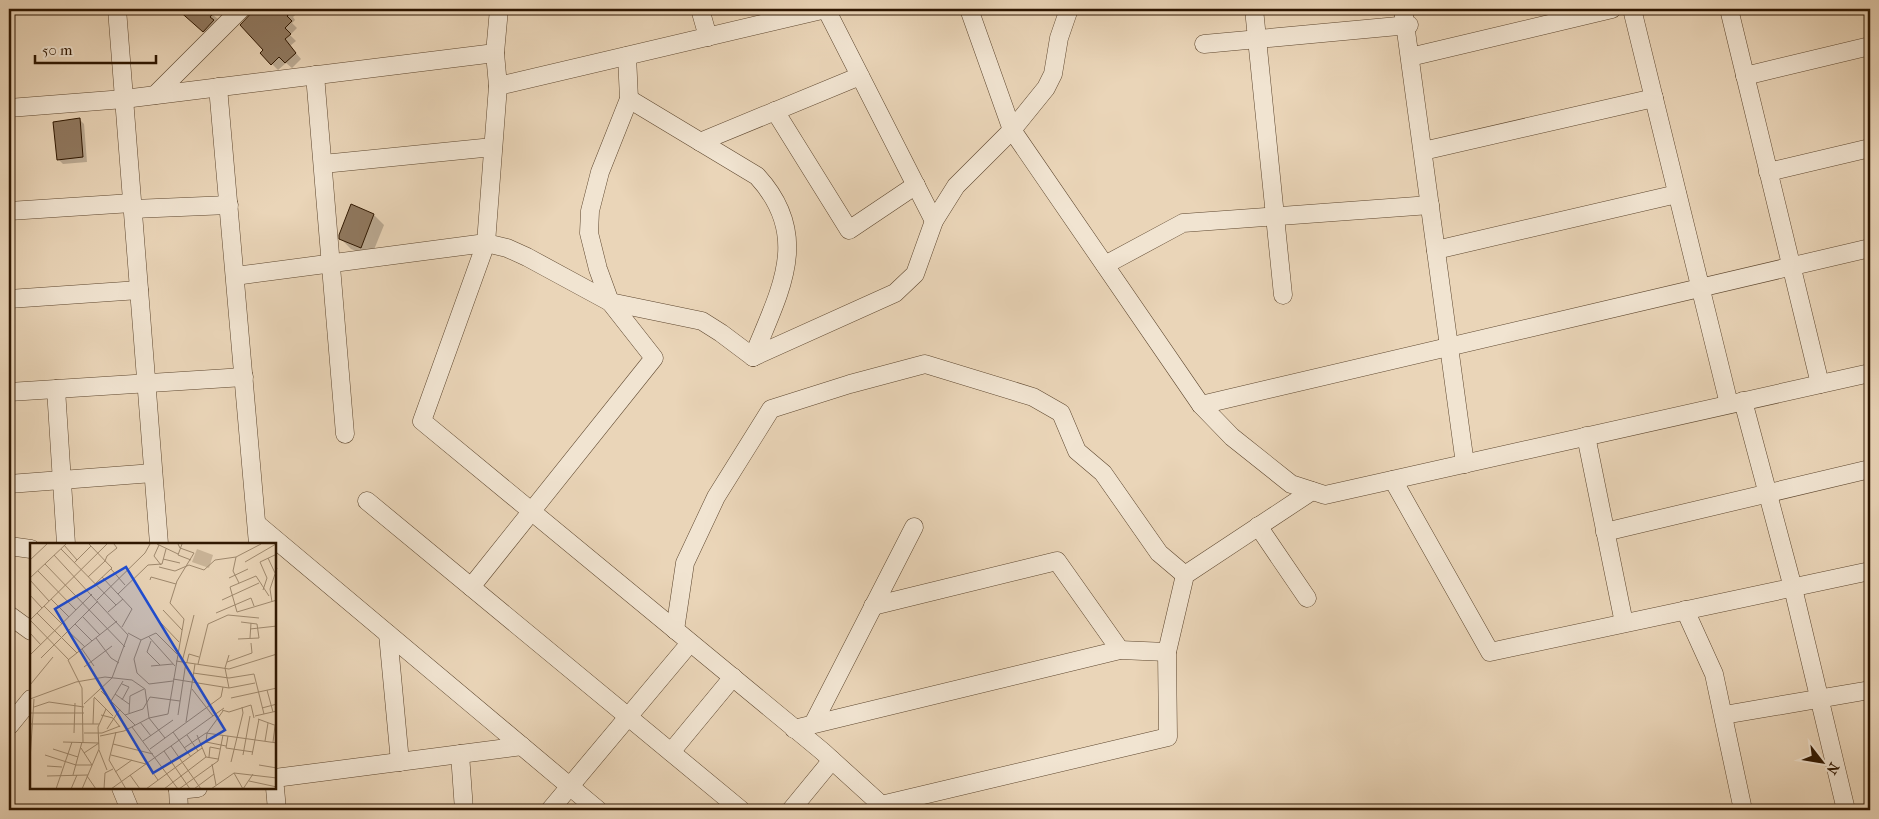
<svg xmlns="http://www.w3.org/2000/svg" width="1879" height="819" viewBox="0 0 1879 819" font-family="'IM FELL French Canon',serif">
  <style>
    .shadow { fill: #0003 }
    .building { fill: #907960; stroke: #2e1600 }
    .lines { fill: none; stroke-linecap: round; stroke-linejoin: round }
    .street-casing { stroke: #5d462e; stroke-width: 19 }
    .street { stroke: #f1e4d1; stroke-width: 18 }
    .inset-road { fill: none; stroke: #9f896e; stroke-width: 1 }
    .view { fill: #1d4ed8; fill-opacity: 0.15; stroke: #1d4ed8; stroke-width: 2.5 }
    .inset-edge { fill: none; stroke: #2e1600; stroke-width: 2.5 }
  </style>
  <rect width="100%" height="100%" fill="#ead5b8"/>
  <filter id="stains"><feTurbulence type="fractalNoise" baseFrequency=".004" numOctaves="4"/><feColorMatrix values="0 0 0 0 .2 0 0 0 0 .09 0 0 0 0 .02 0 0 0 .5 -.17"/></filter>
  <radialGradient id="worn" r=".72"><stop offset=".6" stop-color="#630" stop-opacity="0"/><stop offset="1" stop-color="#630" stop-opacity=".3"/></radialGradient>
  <!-- shadow -->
  <g class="shadow">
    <path d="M178,9H217L213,15L218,19L215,22L218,25L209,36Z"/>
    <path d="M257,9H302L293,17L295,20L292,23L297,28L290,35L296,41L290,46L301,59L292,68L286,63L278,70L261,53L265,50L241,25Z"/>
    <path d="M79,119L84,124L87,162L63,164L58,159Z"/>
    <path d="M374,215L384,225L371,257L351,249L341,239Z"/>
  </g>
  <!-- building -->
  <g class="building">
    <path d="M177,9H217L210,17L214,20L203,32Z"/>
    <path d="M255,9H295L287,16L292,21L285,28L291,34L285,39L296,53L285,63L279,57L271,65L260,53L263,50L240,25Z"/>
    <path d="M80,118L83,157L57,160L53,122Z"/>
    <path d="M351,204L374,214L361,248L339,239V235Z"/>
  </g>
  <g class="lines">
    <defs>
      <g id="street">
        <path d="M117,9L159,544"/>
        <path d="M499,9L495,53L498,86L486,243L422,421L822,751L887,810"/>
        <path d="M700,9L708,37"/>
        <path d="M826,9L934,221"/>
        <path d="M969,9L1012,130L1201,405L1232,437L1291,484L1325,495L1870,373"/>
        <path d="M1254,9L1283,295"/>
        <path d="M1403,9L1465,464"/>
        <path d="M1632,9L1729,404"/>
        <path d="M1729,9L1820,384"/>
        <path d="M1204,44L1409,25"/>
        <path d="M1410,57L1612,9"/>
        <path d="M315,75L345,434"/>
        <path d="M1745,76L1870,46"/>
        <path d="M498,86L826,9"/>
        <path d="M218,87L258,544"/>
        <path d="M155,95L241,9"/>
        <path d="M629,99L757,176C813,237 779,292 753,357"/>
        <path d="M9,108L124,99L495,53"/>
        <path d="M775,111L849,230L916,185"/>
        <path d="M700,142L860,76"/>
        <path d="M1423,151L1654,98"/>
        <path d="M323,164L493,147"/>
        <path d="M1768,172L1870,148"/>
        <path d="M133,209L229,205"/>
        <path d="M9,211L132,203"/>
        <path d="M1436,250L1677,194"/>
        <path d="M1105,265L1183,223L1430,205"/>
        <path d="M235,276L486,243L507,248L527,257L610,302L702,321L721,333L753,357"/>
        <path d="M9,299L139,290"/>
        <path d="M753,357L895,293L915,274L934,221L956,186L1012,130L1046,88L1053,74L1059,38L1069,9"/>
        <path d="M56,389L66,544"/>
        <path d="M9,392L244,377"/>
        <path d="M1743,401L1793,588L1846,810"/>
        <path d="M1201,405L1870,248"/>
        <path d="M1586,436L1624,623"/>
        <path d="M1393,480L1490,652L1870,571"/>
        <path d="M9,484L153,473"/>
        <path d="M367,501L741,810"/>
        <path d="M257,524L598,810"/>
        <path d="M1258,526L1307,598"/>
        <path d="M1605,532L1870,469"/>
        <path d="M9,546L31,549"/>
        <path d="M471,587L654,358L610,302L598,269L589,233L590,211L600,172L629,99L627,56"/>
        <path d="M873,606L1057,561L1120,650"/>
        <path d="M1685,610L1714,674L1743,810"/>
        <path d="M9,615L31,631"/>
        <path d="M675,630L685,563L716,497L771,409L850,384L925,364L1033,397L1061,413L1077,451L1103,473L1159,553L1185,575"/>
        <path d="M388,634L400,762"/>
        <path d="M1724,715L1870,690"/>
        <path d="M813,724L914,527"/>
        <path d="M9,726L31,699"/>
        <path d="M794,729L1120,650L1167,652"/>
        <path d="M671,752L733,677"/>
        <path d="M460,754L464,810"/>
        <path d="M275,778L522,746"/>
        <path d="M121,788L130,810"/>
        <path d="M178,788L179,810"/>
        <path d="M275,788L277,810"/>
        <path d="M178,790L198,788"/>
        <path d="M881,805L1168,737L1167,652L1185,575L1312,491"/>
        <path d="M550,810L690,643"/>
        <path d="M791,810L832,760"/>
      </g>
    </defs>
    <!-- street casing -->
    <use href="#street" class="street-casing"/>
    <!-- street -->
    <use href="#street" class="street"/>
  </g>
  <!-- overview -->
  <g transform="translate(30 543)">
    <rect width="246" height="246" fill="#ead5b8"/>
    <path d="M167,6L183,12L179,25L162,19Z" fill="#cab599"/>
    <path class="inset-road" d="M59,1L82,25L65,41M127,1L148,11M152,1L148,12L161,17M34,2L47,17M129,2L124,13L131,22M31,6L86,62M24,12L98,92L82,135L54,161M206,14L203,28L209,40M238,15L245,30M133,16L150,20M0,17L17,1M75,18L77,13L87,5L84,1M215,19L246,1M44,20L61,3M15,21L95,104M129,24L145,28L159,22L174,27L185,17L206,14L231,1M81,26L95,42M8,28L46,67M58,34L75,18M72,34L102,66L92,84M0,35L36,1M199,35L218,26M0,37L19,58M120,37L121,34L146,41M233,47L237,35L230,19L247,11M88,51L118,22L132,21L136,6M0,52L12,65M21,56L39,74M67,57L115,10L120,1M192,57L229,40M242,59L240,46L247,25M14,63L32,81M133,67L152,87M78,69L93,56M207,69L200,44L226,33L239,53M207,69L247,57M7,70L47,110M186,70L221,55L224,63M53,74L70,92M0,77L77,1M0,77L39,117M129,78L149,99M45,81L62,98M220,86L247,83M38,88L55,104M0,90L11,102M98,90L111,97L126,90L147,111M119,94L145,123M66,95L81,115L89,120M220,95L221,80M208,96L229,95L227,81L211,79M111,97L104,116L107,130L119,141L143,138M121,98L117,109L130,122M52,106L64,123M0,112L62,51M199,112L195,125L199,145M11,115L68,58M146,118L199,126L247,111M152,119L164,72M157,119L159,111L169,114M197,119L222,110L221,100M168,121L178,81L198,72L229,75M121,123L143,121M54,124L82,103M163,130L199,135L224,131L234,171M143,136L199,145L225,140M92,141L99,144L92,157M0,142L23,114M115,146L119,175L135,195M162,146L183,173M237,147L243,169M71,148L105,182M85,151L99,161M64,154L83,173M201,155L247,145M0,156L46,139L75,134L102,137L115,146M81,158L93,138M4,164L19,159L54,164M232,165L247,161M192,167L199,169L221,162L224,175M193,168L177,190L176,199L196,203M0,170H54M99,170L100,153L114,146M71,172L83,175L90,184M95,172L113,166L120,154L150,158M148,172L156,119M225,173L247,168M228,176L247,183M110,179L121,193M156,179L165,121M0,181H69M63,181L64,155M102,184L148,246M77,186L90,166M86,189L79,217L96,246M143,189L161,214M44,190L45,160M54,190H72L90,183M157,192L168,208M167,192L176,214M70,193L94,188L119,175L138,171L154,76L140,60L147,38L164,10L150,5L148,1M198,193L196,205L223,209M113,198L143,177M235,198L238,180M33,199L69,200M53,199L52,145L38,117L87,78M243,199L245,183M83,201L123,211M141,203L171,246M51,205L62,222M154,205L176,190L247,200M23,206L48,214M120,206L191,154L193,144M69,207L77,227M134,208L160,246M54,210L69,200M15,212L46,222H62M81,212L116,221M213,212L220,173M222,212L229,176M179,214L180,204L190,206M0,217L4,156M201,219L213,170L212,164M116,220L128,237M182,221L186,242M229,222L247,225M17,223L32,224M85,229L102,217M204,230L213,246M43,232L52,199M100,232L110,246M17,233L58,232M57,233L66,246M219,238L247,244M26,246L42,199M41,246L47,232M52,246L69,206L68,184L76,166M74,246L75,230L83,226M81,246L194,165M116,246L172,205M134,246L176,214L188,216M149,246L188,218L193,192M164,246L184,231M181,246L204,230L247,235M213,246L223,231"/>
    <path class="view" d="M96,24L195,187L123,230L25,66Z"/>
    <rect width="246" height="246" class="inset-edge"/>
  </g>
  <!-- margin -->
  <rect width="1879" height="819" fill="none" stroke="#ead5b8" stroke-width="30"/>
  <rect x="10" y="10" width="1859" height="799" fill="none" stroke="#2e1600" stroke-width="2.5"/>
  <rect x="15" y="15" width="1849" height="789" fill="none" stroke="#2e1600"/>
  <!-- north arrow -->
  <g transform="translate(1822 762) rotate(121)" stroke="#f1e4d1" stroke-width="4" paint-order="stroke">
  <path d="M0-4L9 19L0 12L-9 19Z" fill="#2e1600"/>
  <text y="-8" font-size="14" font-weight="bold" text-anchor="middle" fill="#2e1600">N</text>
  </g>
  <!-- scale -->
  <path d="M35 55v8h121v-8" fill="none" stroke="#2e1600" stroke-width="2.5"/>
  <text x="42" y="55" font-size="15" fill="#2e1600" stroke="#f1e4d1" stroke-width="4" paint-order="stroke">50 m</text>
  <rect width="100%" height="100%" filter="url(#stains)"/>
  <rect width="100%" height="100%" fill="url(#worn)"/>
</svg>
